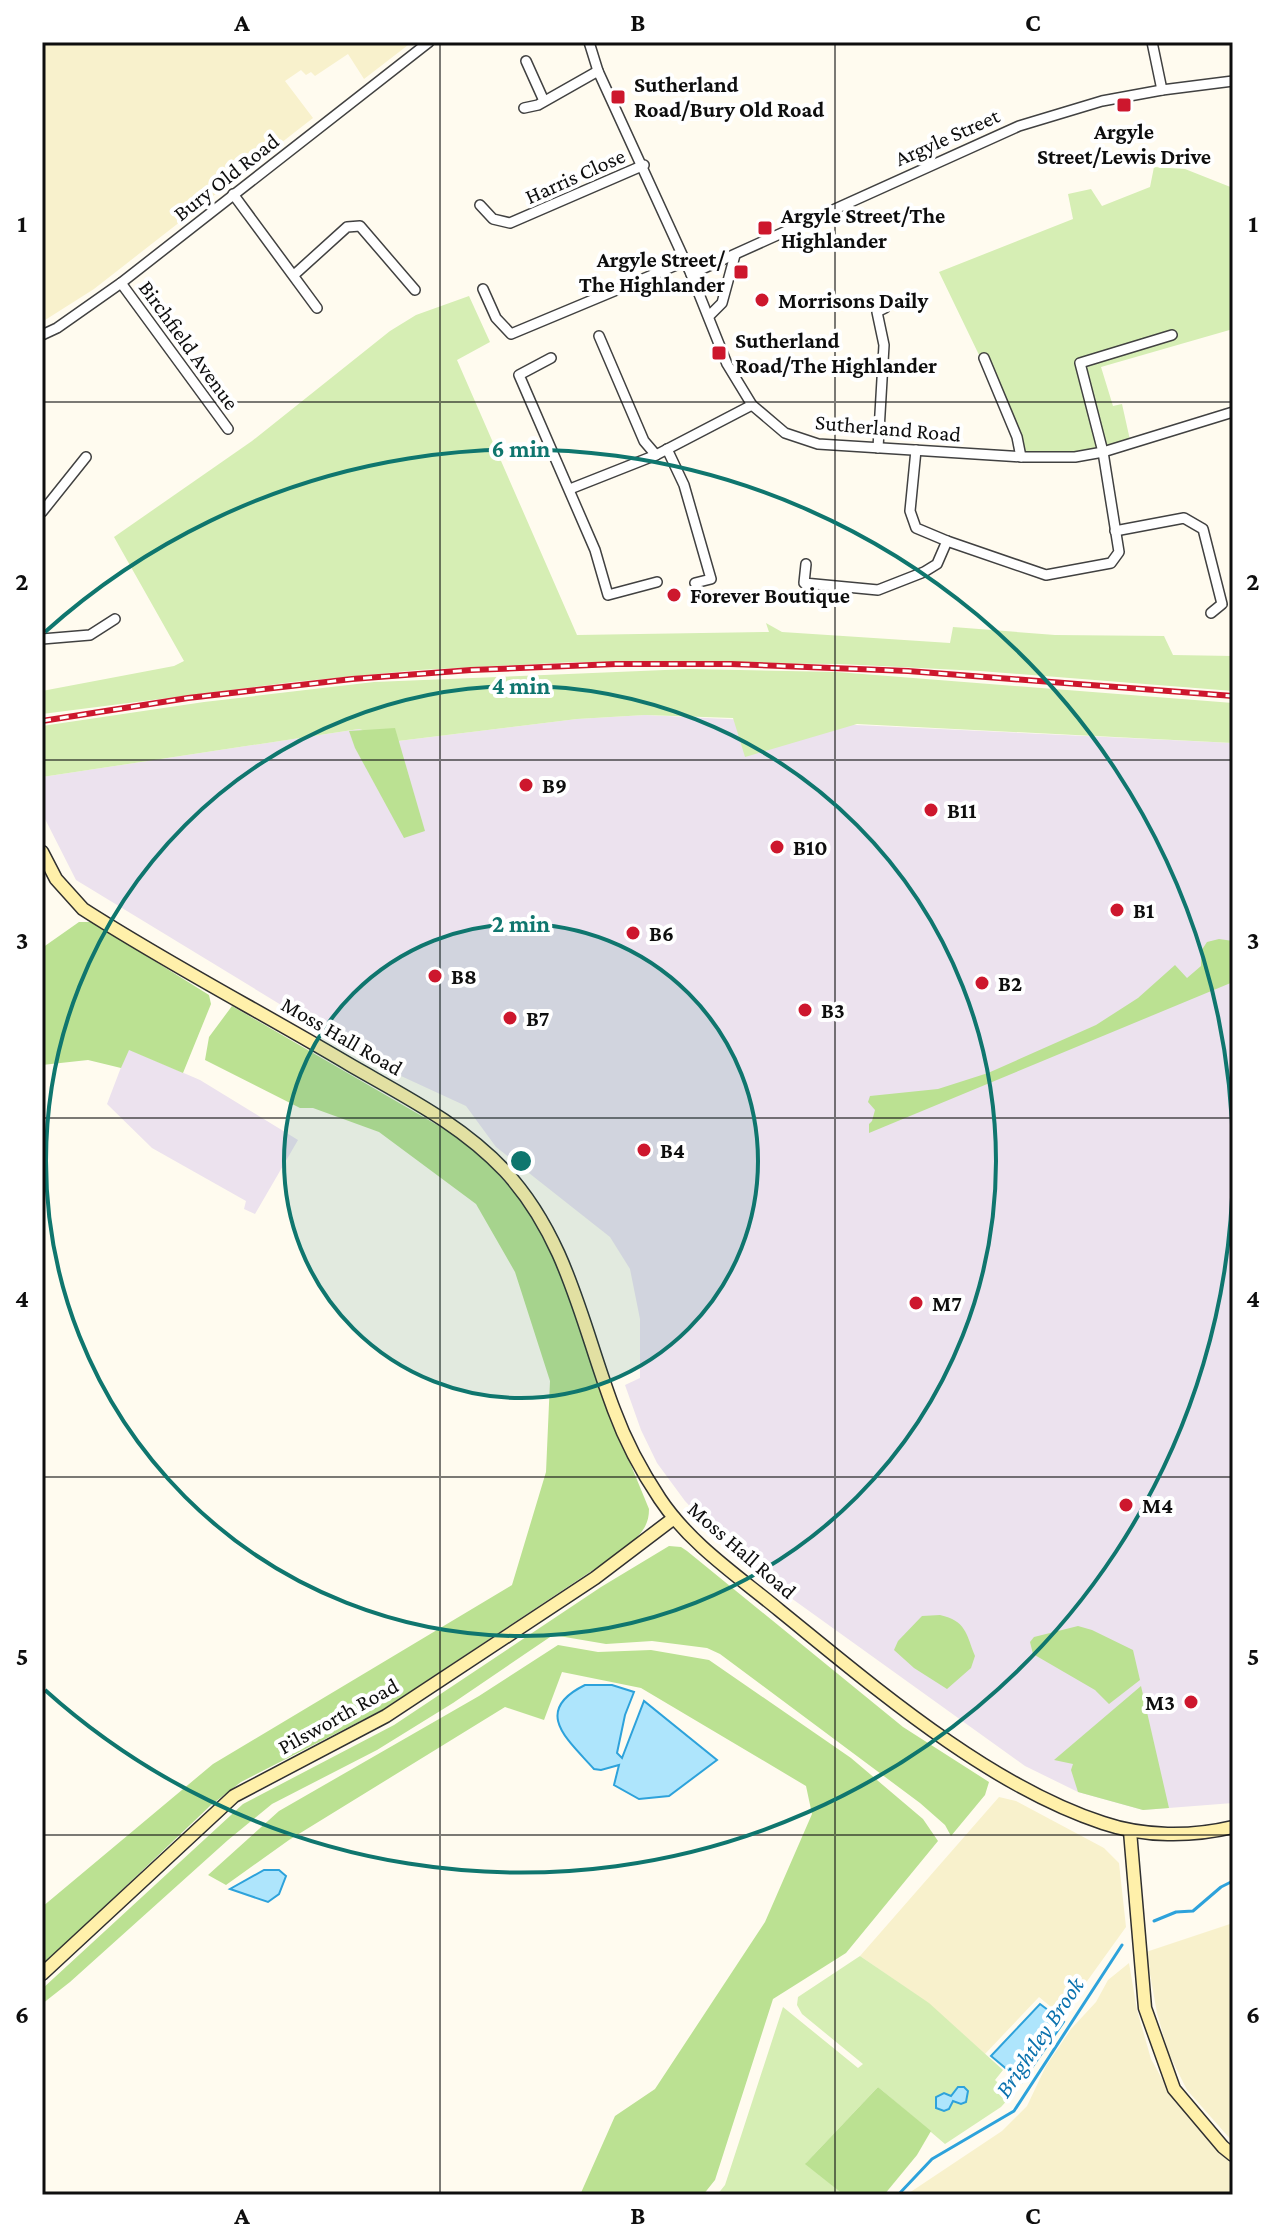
<svg xmlns="http://www.w3.org/2000/svg" width="1275" height="2237" viewBox="0 0 1275 2237" font-family="'Crimson Pro',serif">
  <style>
    .industrial { fill: #ece2ee }
    .farmland { fill: #f8f1cc }
    .green { fill: #d6eeb4 }
    .forest { fill: #bbe192 }
    .water { fill: #aee5fc; stroke: #2da2db; stroke-width: 2 }
    .lines { fill: none; stroke-linecap: round; stroke-linejoin: round }
    .stream { stroke: #2da2db; stroke-width: 3 }
    .street-casing { stroke: #414141; stroke-width: 12 }
    .secondary-casing { stroke: #303030; stroke-width: 15 }
    .street { stroke: #fff; stroke-width: 9 }
    .secondary { stroke: #fff0aa; stroke-width: 12 }
    .rail-casing { stroke: #cd172d; stroke-width: 6 }
    .rail { stroke: #fff; stroke-width: 3; stroke-dasharray: 9; stroke-linecap: butt }
    .grid { fill: none; stroke: #0e0e0e; stroke-width: 2; stroke-opacity: 0.55 }
    .ring { fill: none; stroke: #0f766e; stroke-width: 4 }
    .poi-dot { fill: #cd172d; stroke: #fff; stroke-width: 3 }
    .labels { text-anchor: middle; dominant-baseline: central; stroke-width: 8; stroke-linejoin: round; paint-order: stroke }
    .poi-label { font-size: 22px; font-weight: bold; fill: #0e0e0e; stroke: #fff; text-anchor: start }
    .street-label { font-size: 22px; fill: #0e0e0e; stroke: #fff }
    .water-label { font-size: 24px; font-style: italic; fill: #0a72ae; stroke: #fff }
    .centre { fill: #0f766e; stroke: #fff; stroke-width: 4 }
    .ring-label { font-size: 24px; text-anchor: middle; font-weight: bold; fill: #0f766e; stroke: #fff; stroke-width: 8; stroke-linejoin: round; paint-order: stroke }
    .neatline { fill: none; stroke: #0e0e0e; stroke-width: 3 }
    .grid-label { font-size: 26px; text-anchor: middle; font-weight: bold; fill: #0e0e0e }
  </style>
  <rect width="100%" height="100%" fill="#fffbef"/>
  <!-- industrial -->
  <g class="industrial">
    <path d="M645,715L1233,743V1803L1143,1810L1078,1792L1025,1766L791,1598L718,1536L685,1501L657,1463L641,1430L625,1385L640,1378V1319L630,1269L610,1237L496,1147L466,1106L388,1070L76,880L42,813V777L359,729L398,741L577,719Z"/>
    <path d="M128,1049L200,1080L298,1140L255,1214L244,1209L246,1201L152,1148L107,1104Z"/>
  </g>
  <!-- farmland -->
  <g class="farmland">
    <path d="M42,42H412L364,79L348,54L315,76L311,72L306,75L301,70L285,81L313,118L94,289L42,322Z"/>
    <path d="M999,1797L1016,1801L1104,1848L1119,1863L1126,1927L1062,2016L1039,1997L985,2054L928,2003L860,1956Z"/>
    <path d="M1233,1923V2142L1187,2090L1168,2052L1157,2013L1146,1952Z"/>
    <path d="M1129,1963L1137,2010L1151,2059L1175,2102L1233,2160V2195H906L1002,2131L1027,2106L1046,2066L1071,2029L1096,2002L1108,1980Z"/>
  </g>
  <!-- green -->
  <g class="green">
    <path d="M1154,167L1185,169L1233,188V329L1101,367L1113,406L1122,404L1130,440L1076,452L1017,453L980,357L939,272L1073,219L1068,194L1091,189L1102,206L1150,187Z"/>
    <path d="M469,296L490,342L457,360L577,635L769,632L766,623L782,632L950,643L953,627L1055,635L1164,636L1173,655L1233,656V691L980,671L840,664L574,662L419,670L293,682L42,714V691L174,666L184,661L114,537L252,441L390,331L416,315Z"/>
    <path d="M689,669L837,672L1233,703V743L857,724L745,757L733,718L645,715L577,719L398,741L359,729L42,777V726L204,702L374,682Z"/>
    <path d="M860,1956L929,2003L1003,2070L995,2080L1011,2096L1001,2107L945,2144L878,2087L806,2163L844,2195H717L725,2185L783,2007L858,2068L863,2064L802,2014L797,2005L798,1997Z"/>
  </g>
  <!-- forest -->
  <g class="forest">
    <path d="M395,728L425,831L404,838L355,748L349,731Z"/>
    <path d="M79,922H92L209,995L211,1004L183,1073L129,1050L121,1068L88,1060L42,1065V948Z"/>
    <path d="M1219,939L1233,941V982L869,1133V1124L872,1121L875,1110L868,1102L870,1096L938,1089L988,1073L1096,1025L1138,998L1175,965L1187,978L1201,966V951L1207,942Z"/>
    <path d="M232,1006L458,1137L487,1162L532,1212L566,1282L598,1385L649,1509C649,1528 639,1535 626,1548L384,1709L241,1782L211,1805L42,1966V1907L213,1764L512,1585L546,1472L550,1381L515,1272L476,1204L379,1132L313,1108H300L205,1060L209,1037Z"/>
    <path d="M669,1546L681,1547L687,1551L903,1727L989,1782L985,1795L951,1836L945,1825L920,1803L720,1654L707,1648L652,1641L606,1644L553,1635L453,1703L377,1750L272,1804L228,1840L70,1982L42,2004V1989L243,1804L394,1725L601,1587Z"/>
    <path d="M940,1615C966,1621 966,1633 975,1656L971,1668L947,1689L914,1668L894,1650L898,1641L922,1616Z"/>
    <path d="M1078,1626L1092,1630L1133,1650L1140,1680L1109,1704L1095,1690L1033,1654L1030,1642L1034,1637Z"/>
    <path d="M558,1645L598,1652L651,1650L709,1660L851,1758L923,1819L938,1841L846,1953L773,1999L715,2180L703,2195H580L615,2116L655,2089L765,1922L812,1814L806,1786L641,1688L562,1672L544,1720L505,1707L289,1840L226,1885L208,1875L279,1811L479,1696Z"/>
    <path d="M1141,1686L1169,1808L1143,1810L1078,1792L1071,1770L1073,1764L1054,1760Z"/>
    <path d="M878,2087L931,2131L917,2155L884,2195H844L805,2164Z"/>
  </g>
  <!-- water -->
  <g class="water">
    <path d="M585,1685H612L634,1692L625,1715L617,1753L622,1758L644,1701L717,1760L669,1796L639,1799L614,1785L619,1765L601,1770L594,1769C567,1739 532,1711 585,1685Z"/>
    <path d="M264,1870H279L286,1876L279,1894L268,1902L230,1889Z"/>
    <path d="M1040,2004L1064,2022L1022,2082L991,2056Z"/>
    <path d="M958,2087H964L968,2091L966,2102L961,2104L953,2101L949,2109L944,2111L936,2108V2097L944,2093L951,2096Z"/>
  </g>
  <g class="lines">
    <!-- stream -->
    <g class="stream">
      <path d="M1154,1921L1176,1912L1193,1911L1221,1887L1233,1881"/>
      <path d="M898,2195L932,2159L1014,2111L1122,1945"/>
    </g>
    <defs>
      <g id="street">
        <path d="M589,42L598,71L691,274L727,364L752,405L785,433L818,444L1024,457H1075L1103,452L1233,412"/>
        <path d="M1152,42L1162,90"/>
        <path d="M526,61L544,101"/>
        <path d="M524,108L538,105L598,71"/>
        <path d="M233,194L317,308"/>
        <path d="M480,205L493,219L510,223L644,165"/>
        <path d="M691,274L1019,126L1102,101L1162,90L1233,81"/>
        <path d="M294,275L347,227L360,226L415,290"/>
        <path d="M121,283L228,429"/>
        <path d="M483,289L496,318L511,334L686,261"/>
        <path d="M709,316L722,303L735,255"/>
        <path d="M42,335L57,328L121,283L429,42"/>
        <path d="M599,336L644,441L656,455"/>
        <path d="M551,358L519,375L595,550L608,595L657,582"/>
        <path d="M984,358L1017,437L1021,457"/>
        <path d="M878,448L884,345L877,312L885,308"/>
        <path d="M667,449L684,485L711,579L695,583"/>
        <path d="M916,450L910,511L916,528L947,541L1046,575L1111,563L1119,552L1103,452L1080,363L1172,335"/>
        <path d="M570,489L656,455L752,405"/>
        <path d="M42,512L86,457"/>
        <path d="M1115,531L1184,518L1203,529L1222,604L1211,613"/>
        <path d="M806,564L804,583L878,590L924,572L937,564L947,541"/>
        <path d="M42,639L90,635L115,619"/>
      </g>
      <g id="secondary">
        <path d="M42,852L56,879L83,909C170,965 263,1013 352,1066C406,1097 462,1125 505,1171C568,1239 582,1326 614,1410C625,1440 642,1472 660,1499C690,1544 738,1576 779,1610C873,1686 987,1785 1103,1823C1144,1837 1191,1837 1233,1827"/>
        <path d="M1130,1831L1145,2008L1174,2089L1223,2147L1233,2155"/>
        <path d="M42,1974L234,1796L386,1716L595,1578L674,1518"/>
      </g>
    </defs>
    <!-- street casing -->
    <use href="#street" class="street-casing"/>
    <!-- secondary casing -->
    <use href="#secondary" class="secondary-casing"/>
    <!-- street -->
    <use href="#street" class="street"/>
    <!-- secondary -->
    <use href="#secondary" class="secondary"/>
    <defs>
      <path id="rail" d="M42,721L188,698L352,679L471,670L616,664H731L908,671L1233,696"/>
    </defs>
    <!-- rail casing -->
    <use href="#rail" class="rail-casing"/>
    <!-- rail -->
    <use href="#rail" class="rail"/>
  </g>
  <!-- grid -->
  <path class="grid" d="M440,42V2195M835,42V2195M42,402H1233M42,760H1233M42,1118H1233M42,1477H1233M42,1835H1233"/>
  <!-- distance rings -->
  <circle cx="521" cy="1161" r="237" fill="#0f766e" fill-opacity=".12"/>
  <g class="ring">
    <circle cx="521" cy="1161" r="237"/>
    <circle cx="521" cy="1161" r="475"/>
    <path d="M1233 1167A712 712 0 0 1 45 1690M45 632A712 712 0 0 1 1233 1155"/>
  </g>
  <!-- markers -->
  <g class="poi-dot">
    <rect x="610" y="89" width="16" height="16" rx="4"/>
    <rect x="1116" y="97" width="16" height="16" rx="4"/>
    <rect x="757" y="220" width="16" height="16" rx="4"/>
    <rect x="733" y="264" width="16" height="16" rx="4"/>
    <circle cx="762" cy="300" r="8"/>
    <rect x="711" y="345" width="16" height="16" rx="4"/>
    <circle cx="674" cy="595" r="8"/>
    <circle cx="526" cy="785" r="8"/>
    <circle cx="931" cy="810" r="8"/>
    <circle cx="777" cy="847" r="8"/>
    <circle cx="1117" cy="910" r="8"/>
    <circle cx="633" cy="933" r="8"/>
    <circle cx="435" cy="976" r="8"/>
    <circle cx="982" cy="983" r="8"/>
    <circle cx="805" cy="1010" r="8"/>
    <circle cx="510" cy="1018" r="8"/>
    <circle cx="644" cy="1150" r="8"/>
    <circle cx="916" cy="1303" r="8"/>
    <circle cx="1126" cy="1505" r="8"/>
    <circle cx="1191" cy="1702" r="8"/>
  </g>
  <g class="labels">
    <!-- poi labels -->
    <g class="poi-label">
      <text x="634" y="84">Sutherland<tspan x="634" dy="25">Road/Bury Old Road</tspan></text>
      <text x="1124" y="131" text-anchor="middle">Argyle<tspan x="1124" dy="25">Street/Lewis Drive</tspan></text>
      <text x="781" y="215">Argyle Street/The<tspan x="781" dy="25">Highlander</tspan></text>
      <text x="725" y="259" text-anchor="end">Argyle Street/<tspan x="725" dy="25">The Highlander</tspan></text>
      <text x="778" y="300">Morrisons Daily</text>
      <text x="735" y="340">Sutherland<tspan x="735" dy="25">Road/The Highlander</tspan></text>
      <text x="690" y="595">Forever Boutique</text>
      <text x="542" y="785">B9</text>
      <text x="947" y="810">B11</text>
      <text x="793" y="847">B10</text>
      <text x="1133" y="910">B1</text>
      <text x="649" y="933">B6</text>
      <text x="451" y="976">B8</text>
      <text x="998" y="983">B2</text>
      <text x="821" y="1010">B3</text>
      <text x="526" y="1018">B7</text>
      <text x="660" y="1150">B4</text>
      <text x="932" y="1303">M7</text>
      <text x="1142" y="1505">M4</text>
      <text x="1175" y="1702" text-anchor="end">M3</text>
    </g>
    <!-- street labels -->
    <g class="street-label">
      <text transform="translate(947 137) rotate(-24)">Argyle Street</text>
      <text transform="translate(575 176) rotate(-24)">Harris Close</text>
      <text transform="translate(226 177) rotate(-38)">Bury Old Road</text>
      <text transform="translate(189 345) rotate(54)">Birchfield Avenue</text>
      <text transform="translate(888 428) rotate(5)">Sutherland Road</text>
      <text transform="translate(342 1036) rotate(30)">Moss Hall Road</text>
      <text transform="translate(742 1550) rotate(41)">Moss Hall Road</text>
      <text transform="translate(338 1716) rotate(-29)">Pilsworth Road</text>
    </g>
    <!-- water labels -->
    <g class="water-label">
      <text transform="translate(1039 2037) rotate(-56)">Brightley Brook</text>
    </g>
  </g>
  <circle cx="521" cy="1161" r="12" class="centre"/>
  <g class="ring-label">
    <text x="521" y="457">6 min</text>
    <text x="521" y="694">4 min</text>
    <text x="521" y="932">2 min</text>
  </g>
  <!-- border -->
  <rect width="1275" height="2237" fill="none" stroke="#ffffff" stroke-width="88"/>
  <rect x="44" y="44" width="1187" height="2149" class="neatline"/>
  <g class="grid-label">
    <text x="242" y="31">A</text>
    <text x="638" y="31">B</text>
    <text x="1033" y="31">C</text>
    <text x="22" y="232">1</text>
    <text x="1253" y="232">1</text>
    <text x="22" y="590">2</text>
    <text x="1253" y="590">2</text>
    <text x="22" y="949">3</text>
    <text x="1253" y="949">3</text>
    <text x="22" y="1307">4</text>
    <text x="1253" y="1307">4</text>
    <text x="22" y="1665">5</text>
    <text x="1253" y="1665">5</text>
    <text x="22" y="2023">6</text>
    <text x="1253" y="2023">6</text>
    <text x="242" y="2224">A</text>
    <text x="638" y="2224">B</text>
    <text x="1033" y="2224">C</text>
  </g>
</svg>
